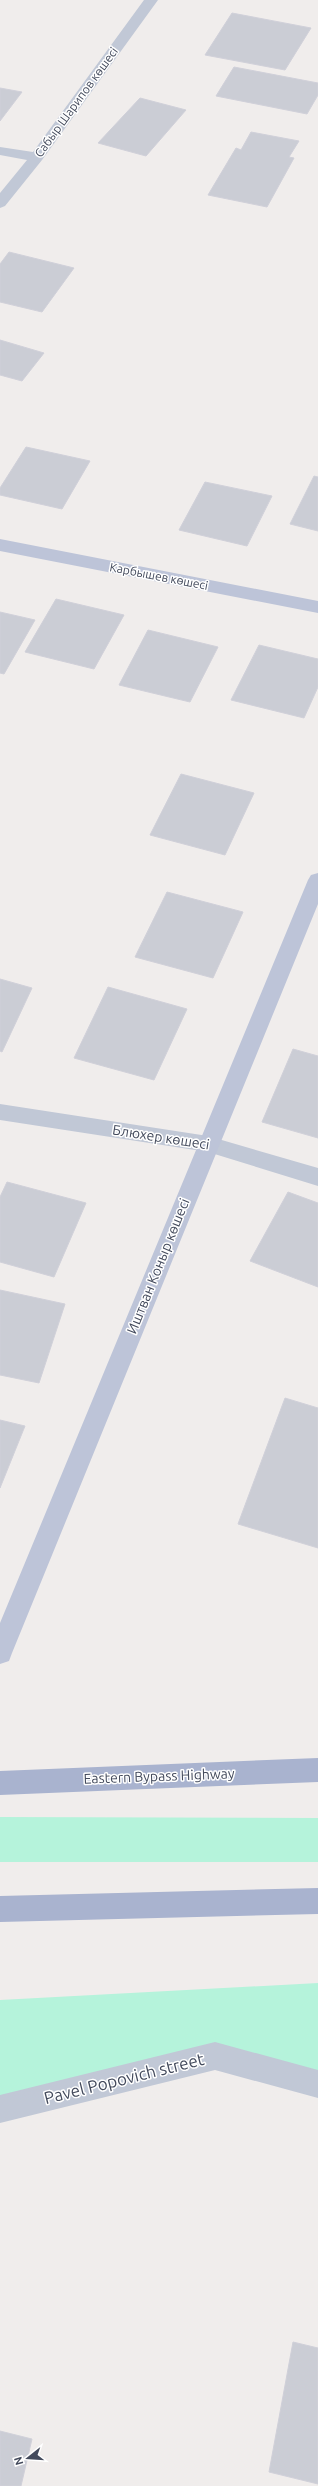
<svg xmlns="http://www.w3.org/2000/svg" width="318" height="2486" viewBox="0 0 318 2486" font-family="Ubuntu,sans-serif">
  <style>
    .green { fill: #b5f3db }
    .building { fill: #cbcdd5; stroke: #d0d0d9 }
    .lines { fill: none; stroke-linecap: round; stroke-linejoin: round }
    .street { fill: #c1c8d6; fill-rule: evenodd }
    .secondary { fill: #bdc4d8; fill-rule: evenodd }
    .primary { fill: #a9b3cf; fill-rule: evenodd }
    .labels { text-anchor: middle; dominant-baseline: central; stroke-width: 3; stroke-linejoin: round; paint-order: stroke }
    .far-street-label { font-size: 12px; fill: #434a5c; stroke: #fff }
    .street-label { font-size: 14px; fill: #434a5c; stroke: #fff }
    .near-street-label { font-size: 17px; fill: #434a5c; stroke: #fff }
  </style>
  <rect width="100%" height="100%" fill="#f0edec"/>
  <!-- green -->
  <g class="green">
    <path d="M0,1817L318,1818V1862H0Z"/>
    <path d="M318,1983V2084L215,2056L0,2109V2000Z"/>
  </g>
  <!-- building -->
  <g class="building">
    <path d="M232,13L311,28L285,70L205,55Z"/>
    <path d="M234,67L318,83V95L307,114L216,96Z"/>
    <path d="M0,88L22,92L0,121Z"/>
    <path d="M140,98L186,110L146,156L98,143Z"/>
    <path d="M251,132L299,141L289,157L294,158L267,207L208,195L236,148L241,150Z"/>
    <path d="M9,252L74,268L42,312L0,302V264Z"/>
    <path d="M0,340L44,353L22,381L0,375Z"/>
    <path d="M26,447L90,461L62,509L0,495V488Z"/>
    <path d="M314,476L318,477V531L290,524Z"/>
    <path d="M205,482L272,496L247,546L179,530Z"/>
    <path d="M56,599L124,615L94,669L25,652Z"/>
    <path d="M0,612L35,620L4,674L0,673Z"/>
    <path d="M148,630L218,647L190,702L119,685Z"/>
    <path d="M259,645L318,659V687L304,718L231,700Z"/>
    <path d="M181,774L254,793L225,855L150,835Z"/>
    <path d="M167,892L243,912L213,978L135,957Z"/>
    <path d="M0,979L32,988L2,1052L0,1051Z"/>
    <path d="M108,987L187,1009L154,1080L74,1058Z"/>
    <path d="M293,1049L318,1056V1138L262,1122Z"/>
    <path d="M7,1182L86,1203L54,1277L0,1262V1197Z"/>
    <path d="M288,1192L318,1203V1287L250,1261Z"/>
    <path d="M0,1290L65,1304L39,1383L0,1375Z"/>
    <path d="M285,1398L318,1408V1548L238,1524Z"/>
    <path d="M0,1420L25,1426L0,1488Z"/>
    <path d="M293,2342L318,2348V2484L269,2472Z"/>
    <path d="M0,2431L32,2439L21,2486H0Z"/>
  </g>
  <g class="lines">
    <!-- street -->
    <g class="street">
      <path d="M144,0H158L42,160L5,206L0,208V193L27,160L0,155V147L33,152Z"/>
      <path d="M0,1104L208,1136L318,1168V1186L208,1152L0,1120Z"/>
      <path d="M215,2042L318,2070V2098L215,2070L0,2123V2095Z"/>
    </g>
    <!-- secondary -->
    <g class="secondary">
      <path d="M0,539L318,601V613L0,551Z"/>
      <path d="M318,873V904L12,1653L9,1661L0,1664V1623L308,880L311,875Z"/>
    </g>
    <!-- primary -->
    <g class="primary">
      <path d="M318,1758V1782L0,1795V1771Z"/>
      <path d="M318,1888V1914L0,1922V1896Z"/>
    </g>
  </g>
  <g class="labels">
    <!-- far-street labels -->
    <g class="far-street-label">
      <text transform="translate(76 102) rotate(-54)">Сабыр Шарипов көшесі</text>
      <text transform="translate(159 576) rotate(11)">Карбышев көшесі</text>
    </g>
    <!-- street labels -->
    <g class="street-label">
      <text transform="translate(161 1137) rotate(9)">Блюхер көшесі</text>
      <text transform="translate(158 1266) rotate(-68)">Иштван Коныр көшесі</text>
      <text transform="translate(159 1776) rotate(-2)">Eastern Bypass Highway</text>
    </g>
    <!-- near-street labels -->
    <g class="near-street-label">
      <text transform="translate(124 2078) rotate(-14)">Pavel Popovich street</text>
    </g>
  </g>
  <!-- north arrow -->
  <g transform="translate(28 2458) rotate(253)" stroke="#ffffff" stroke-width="3" paint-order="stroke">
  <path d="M0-3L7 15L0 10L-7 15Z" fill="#434a5c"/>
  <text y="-6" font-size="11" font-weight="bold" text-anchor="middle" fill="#434a5c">N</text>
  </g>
</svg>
